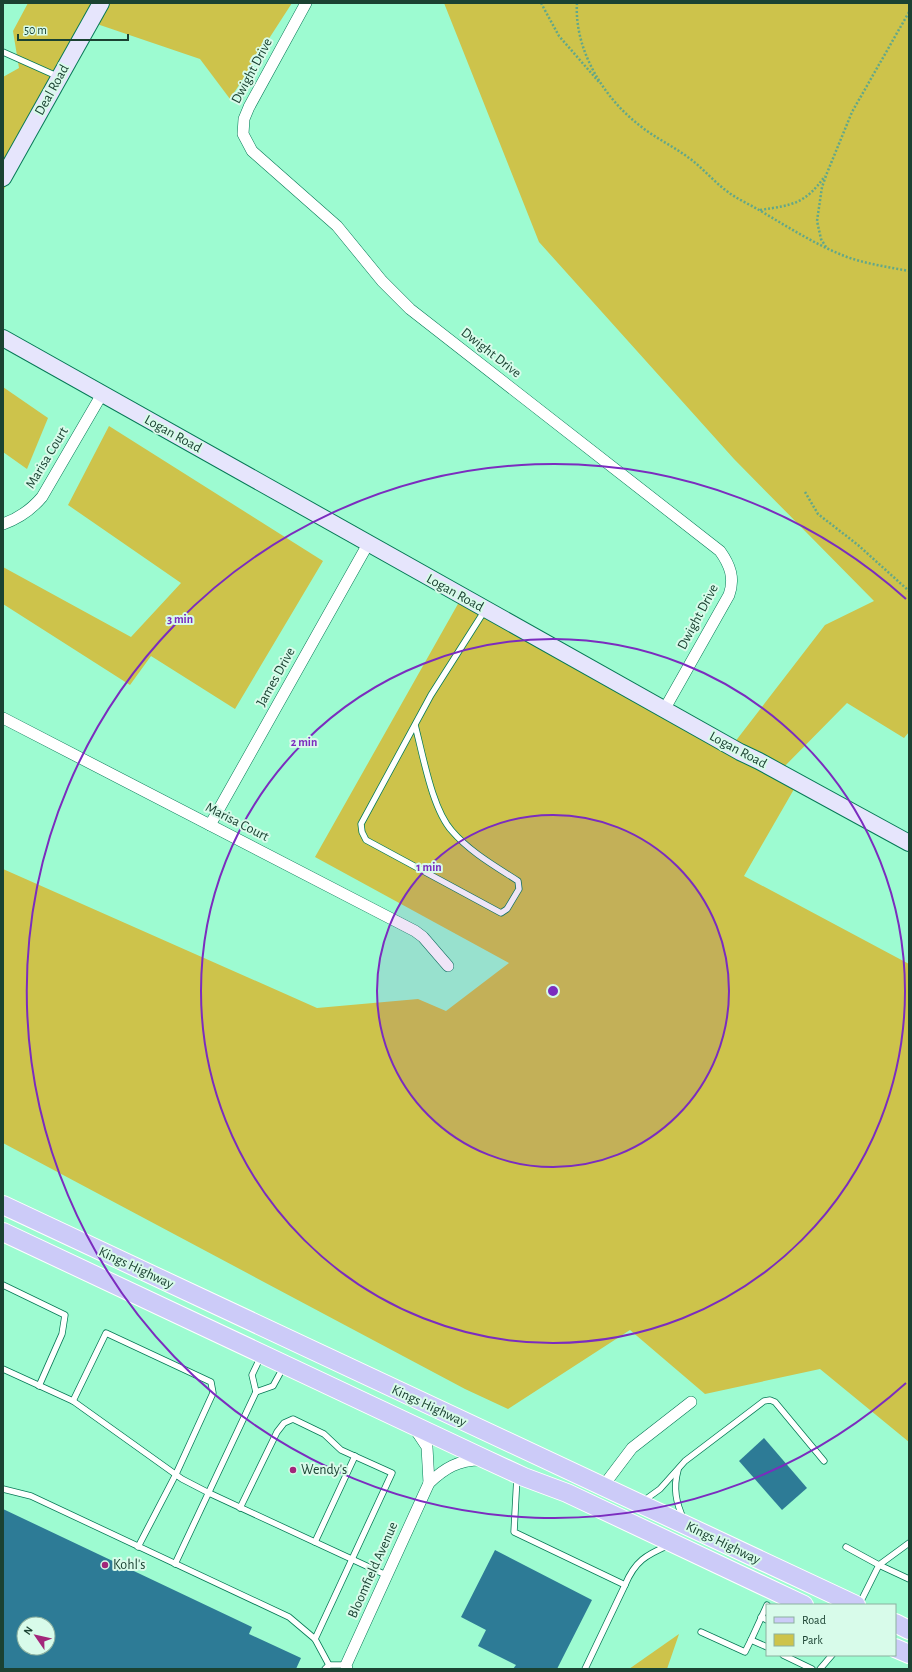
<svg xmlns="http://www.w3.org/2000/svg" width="912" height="1672" viewBox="0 0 912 1672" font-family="'Alegreya Sans',sans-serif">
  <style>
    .green { fill: #cdc34b }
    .building { fill: #2d7b96; fill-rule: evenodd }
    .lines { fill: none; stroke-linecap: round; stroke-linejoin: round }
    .lane-casing { stroke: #067956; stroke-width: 7 }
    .street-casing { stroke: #067956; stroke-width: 12 }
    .secondary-casing { stroke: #067956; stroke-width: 18 }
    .primary-casing { stroke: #fff; stroke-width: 20 }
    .path { stroke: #62a789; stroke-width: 2.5; stroke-dasharray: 2 2; stroke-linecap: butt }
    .lane { stroke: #fff; stroke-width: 5.5 }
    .street { stroke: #fff; stroke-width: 11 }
    .secondary { stroke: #e6e5fc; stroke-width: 16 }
    .primary { stroke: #cccbf8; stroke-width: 18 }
    .ring { fill: none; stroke: #7b2cbf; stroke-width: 2 }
    .poi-dot { fill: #a2267a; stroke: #d8fbea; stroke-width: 1.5 }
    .labels { text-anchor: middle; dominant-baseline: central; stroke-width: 4; stroke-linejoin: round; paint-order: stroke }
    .street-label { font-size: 14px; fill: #1b4232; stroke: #d8fbea }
    .poi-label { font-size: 14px; fill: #1b4232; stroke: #d8fbea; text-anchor: start }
    .centre { fill: #7b2cbf; stroke: #d8fbea; stroke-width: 2 }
    .ring-label { font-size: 12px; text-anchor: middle; font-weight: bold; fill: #7b2cbf; stroke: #d8fbea; stroke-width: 4; stroke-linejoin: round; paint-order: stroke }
  </style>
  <rect width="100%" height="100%" fill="#9dfbd1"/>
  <!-- green -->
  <g class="green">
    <path d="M28,3H292L230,99L200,59L94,23L3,191V77L19,68L13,31Z"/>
    <path d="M444,3H909V732L904,738L847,703L778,773L797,784L744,876L909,964V1442L820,1369L705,1394L630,1330L508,1409L465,1389L3,1143V869L317,1008L418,999L446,1011L509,963L315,857L463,595L731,747L825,625L874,601L734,459L539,242Z"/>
    <path d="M3,387L48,418L27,469L3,452Z"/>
    <path d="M109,426L323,561L235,709L151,656L130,685L3,604V567L131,637L181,583L68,505Z"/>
    <path d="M679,1634L667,1669H629Z"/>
  </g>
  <!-- building -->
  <g class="building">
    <path d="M764,1438L807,1488L782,1510L739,1461Z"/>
    <path d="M3,1509L252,1627L249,1634L301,1658L296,1669H3ZM24,1624H48V1648H24Z"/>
    <path d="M495,1550L592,1600L557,1669H513L516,1665L478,1646L486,1630L461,1617Z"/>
  </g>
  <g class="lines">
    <defs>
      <g id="lane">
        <path d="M3,52L59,77"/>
        <path d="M415,725C423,755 432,809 452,831C470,852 495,866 518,881L519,889L507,909L501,913L366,840L362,832L361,824L431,695L485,610"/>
        <path d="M3,1285L65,1315L62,1334L39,1386"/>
        <path d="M261,1356L252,1375L256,1392L273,1386L284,1366"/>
        <path d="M3,1369L73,1401L182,1479L209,1493L386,1575"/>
        <path d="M73,1401L106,1333L211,1382L213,1393L176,1474L138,1547"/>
        <path d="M678,1470C673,1488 676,1503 684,1520"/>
        <path d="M517,1476L514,1532L625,1585L585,1669"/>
        <path d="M3,1489L31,1496L289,1617L315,1639L329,1665"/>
        <path d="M642,1502L660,1489L685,1461L764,1401L770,1400L775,1402L824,1461"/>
        <path d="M240,1508L277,1432L284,1423L293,1419L324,1434L341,1450L392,1473L315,1639"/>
        <path d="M315,1542L355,1456"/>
        <path d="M846,1547L879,1565L909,1543"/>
        <path d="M175,1564L256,1392"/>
        <path d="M625,1585C635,1561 646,1555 669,1545"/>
        <path d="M767,1605L751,1640L767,1647"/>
        <path d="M859,1605L879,1565L909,1579"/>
        <path d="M761,1617L767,1620"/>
        <path d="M701,1632L745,1652L751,1640"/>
        <path d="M783,1655L812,1669"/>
        <path d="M325,1669L329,1665H346"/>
        <path d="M820,1669L832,1655"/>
      </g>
      <g id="street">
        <path d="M306,3L249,107L244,119L243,134L252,151L337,226L382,281L410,309L720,551C730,565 735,578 729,595L664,710"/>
        <path d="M3,524C20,518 31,510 42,497L102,394"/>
        <path d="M3,718L415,931L423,937L448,966"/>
        <path d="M210,825L368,544"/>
        <path d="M415,1429L427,1447L429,1483"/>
        <path d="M604,1485L632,1448L691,1402"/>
        <path d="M347,1669L346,1665L429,1483C445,1468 458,1460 481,1460"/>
      </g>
      <g id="secondary">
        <path d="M3,178L101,3"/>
        <path d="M3,338L740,752L759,761L909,843"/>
      </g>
      <g id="primary">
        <path d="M3,1205L856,1605"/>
        <path d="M3,1232L485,1459L524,1477L567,1493L804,1605"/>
        <path d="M895,1623L909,1630"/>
        <path d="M895,1648L909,1654"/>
      </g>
    </defs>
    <!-- lane casing -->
    <use href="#lane" class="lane-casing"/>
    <!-- street casing -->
    <use href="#street" class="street-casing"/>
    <!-- secondary casing -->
    <use href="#secondary" class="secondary-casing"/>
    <!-- primary casing -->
    <use href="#primary" class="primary-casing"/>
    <!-- path -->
    <g class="path">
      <path d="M541,3L559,36L599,82"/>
      <path d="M577,3C574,49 603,97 639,125C655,138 673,146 689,158C703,168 714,182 728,192C737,199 749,204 759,210C788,227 816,245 847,257C867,264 888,267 909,271"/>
      <path d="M760,210C793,205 805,204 825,176"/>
      <path d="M826,247L821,239L817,221L822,187L827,173L852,112L909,12"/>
      <path d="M805,492L818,514L858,545L909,591"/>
    </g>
    <!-- lane -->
    <use href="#lane" class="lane"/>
    <!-- street -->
    <use href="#street" class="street"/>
    <!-- secondary -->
    <use href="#secondary" class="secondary"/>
    <!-- primary -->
    <use href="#primary" class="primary"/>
  </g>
  <!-- distance rings -->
  <circle cx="553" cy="991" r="176" fill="#7b2cbf" fill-opacity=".12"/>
  <g class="ring">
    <circle cx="553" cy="991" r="176"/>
    <circle cx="553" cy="991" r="352"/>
    <path d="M906 1383A527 527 0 1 1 906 599"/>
  </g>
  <!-- markers -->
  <g class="poi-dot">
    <circle cx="293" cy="1470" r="4"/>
    <circle cx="105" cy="1565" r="4"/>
  </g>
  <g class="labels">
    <!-- street labels -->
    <g class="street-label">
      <text transform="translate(252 71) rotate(-62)">Dwight Drive</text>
      <text transform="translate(52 90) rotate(-61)">Deal Road</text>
      <text transform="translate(491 353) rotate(38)">Dwight Drive</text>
      <text transform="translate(173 434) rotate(29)">Logan Road</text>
      <text transform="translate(47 458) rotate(-59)">Marisa Court</text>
      <text transform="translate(455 593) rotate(29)">Logan Road</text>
      <text transform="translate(698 617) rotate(-62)">Dwight Drive</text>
      <text transform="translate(276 677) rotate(-61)">James Drive</text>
      <text transform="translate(738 750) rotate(28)">Logan Road</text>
      <text transform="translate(237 822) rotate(27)">Marisa Court</text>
      <text transform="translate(136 1268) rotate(25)">Kings Highway</text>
      <text transform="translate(429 1406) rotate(25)">Kings Highway</text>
      <text transform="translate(723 1543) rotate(26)">Kings Highway</text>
      <text transform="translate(373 1570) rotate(-66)">Bloomfield Avenue</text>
    </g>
    <!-- poi labels -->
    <g class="poi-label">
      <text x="301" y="1470">Wendy's</text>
      <text x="113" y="1565">Kohl's</text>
    </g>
  </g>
  <circle cx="553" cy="991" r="6" class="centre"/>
  <g class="ring-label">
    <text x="180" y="623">3 min</text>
    <text x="304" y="746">2 min</text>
    <text x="429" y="871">1 min</text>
  </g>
  <!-- border -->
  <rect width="912" height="1672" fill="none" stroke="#1b4232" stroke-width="8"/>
  <!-- legend -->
  <rect x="766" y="1604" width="130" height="52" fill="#d8fbea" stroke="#8cb1a0"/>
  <rect x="774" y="1617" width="20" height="6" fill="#cccbf8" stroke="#8cb1a0"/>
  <text x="802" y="1624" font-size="12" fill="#1b4232">Road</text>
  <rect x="774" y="1634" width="20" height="12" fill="#cdc34b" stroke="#8cb1a0"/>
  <text x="802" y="1644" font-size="12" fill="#1b4232">Park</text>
  <!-- north arrow -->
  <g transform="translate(36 1636) rotate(304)"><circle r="19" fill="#d8fbea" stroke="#8cb1a0"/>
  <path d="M0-3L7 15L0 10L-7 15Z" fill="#a2267a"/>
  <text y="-6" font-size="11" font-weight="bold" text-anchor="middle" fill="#1b4232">N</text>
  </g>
  <!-- scale -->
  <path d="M18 34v6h110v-6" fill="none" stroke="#1b4232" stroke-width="2"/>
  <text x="24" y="34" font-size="12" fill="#1b4232" stroke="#d8fbea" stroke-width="3" paint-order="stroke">50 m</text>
</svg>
